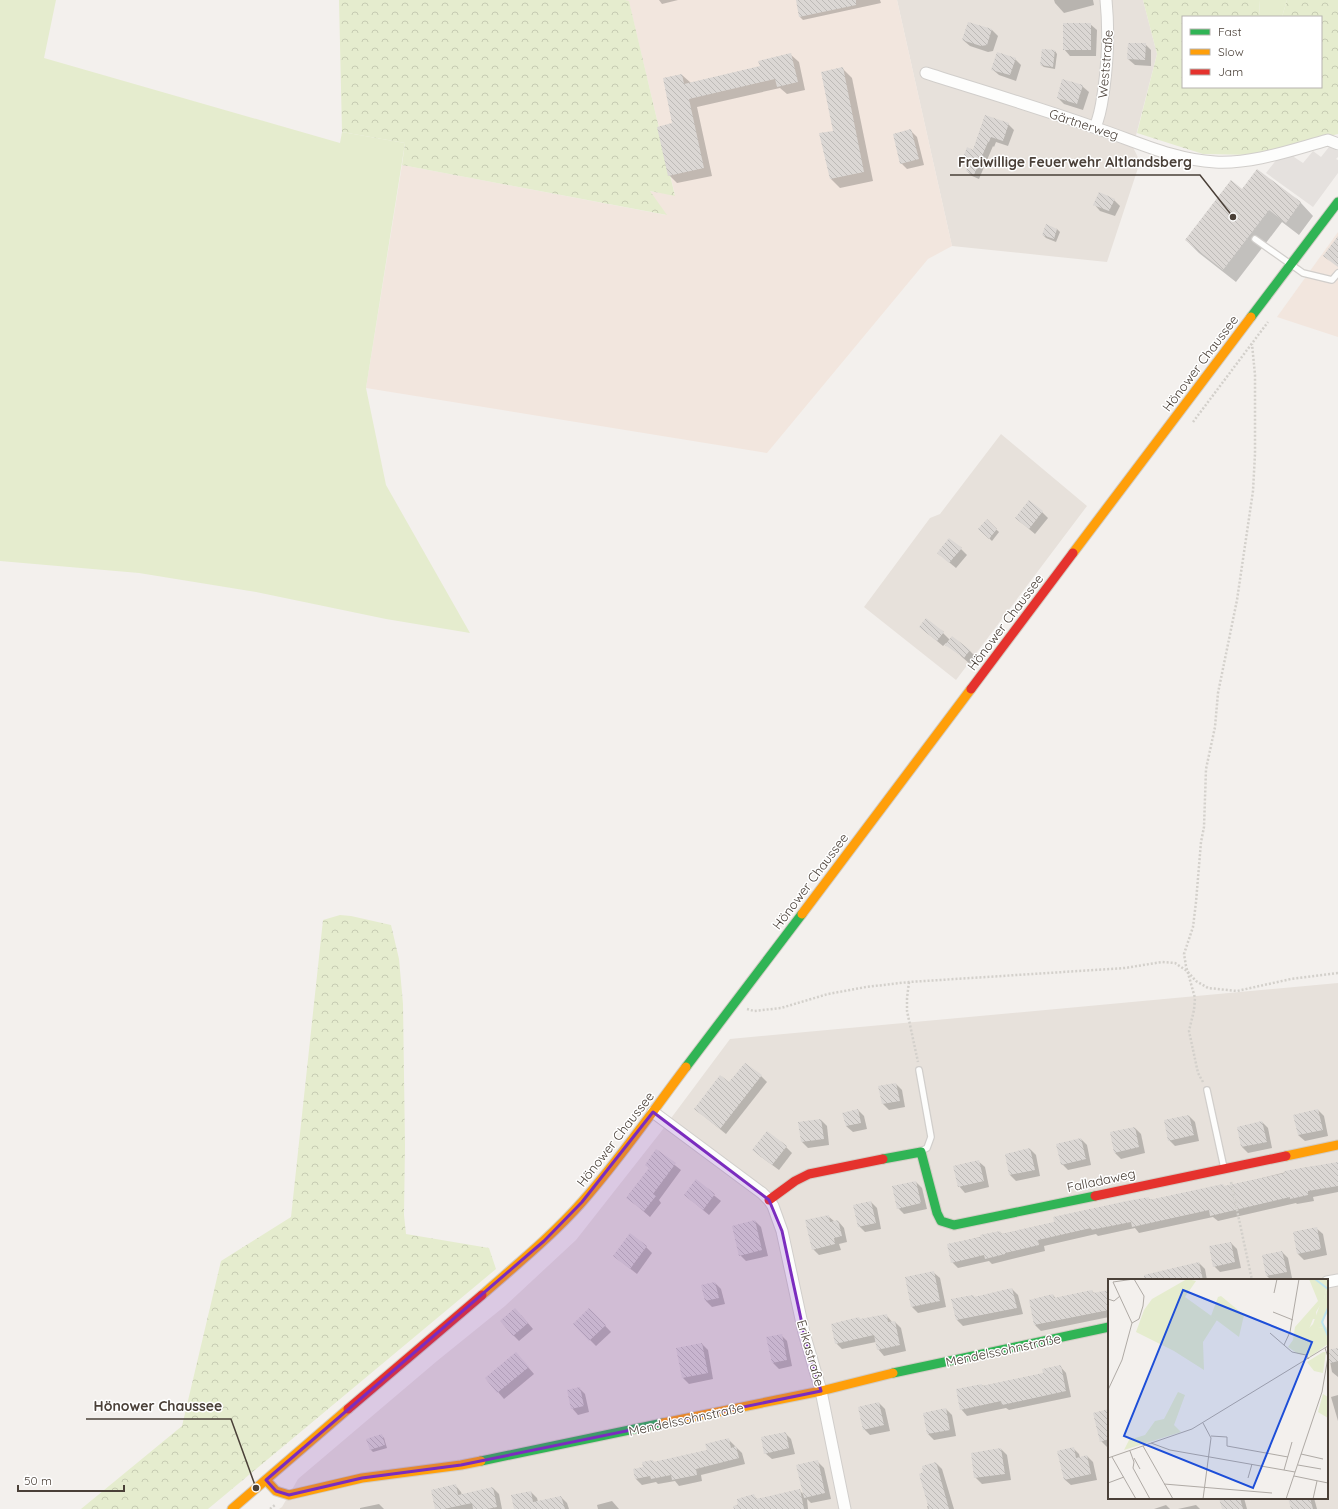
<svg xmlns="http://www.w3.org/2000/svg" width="1338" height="1509" viewBox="0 0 1338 1509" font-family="Quicksand,sans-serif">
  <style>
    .residential { fill: #e7e1db; fill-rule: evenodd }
    .commercial { fill: #f2e6de }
    .grass { fill: #e5ecce }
    .forest { fill: url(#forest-crowns) }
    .parking { fill: #e5e1de }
    .shadow { fill: #0003 }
    .building { fill: url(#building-back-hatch) }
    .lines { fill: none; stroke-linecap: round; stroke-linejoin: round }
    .lane-casing { stroke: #d1cecb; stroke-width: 8 }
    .street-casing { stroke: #d1cecb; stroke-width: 13 }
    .fast-casing { stroke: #d2ccc4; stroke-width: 11 }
    .slow-casing { stroke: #d2ccc4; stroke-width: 11 }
    .jam-casing { stroke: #d2ccc4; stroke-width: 11 }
    .path { stroke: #d3d0cb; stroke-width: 2.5; stroke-dasharray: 2 2; stroke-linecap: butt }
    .lane { stroke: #fdfdfc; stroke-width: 5.5 }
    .street { stroke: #fdfdfc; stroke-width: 11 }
    .fast { stroke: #30b455; stroke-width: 9 }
    .slow { stroke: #ff9f0a; stroke-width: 9 }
    .jam { stroke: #e5322d; stroke-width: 9 }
    .marked { fill: #7b2cbf; fill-opacity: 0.2; stroke: #7b2cbf; stroke-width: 3; stroke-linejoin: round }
    .labels { text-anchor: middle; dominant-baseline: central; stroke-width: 3; stroke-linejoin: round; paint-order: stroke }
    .street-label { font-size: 13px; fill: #4a4038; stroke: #fff }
    .inset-river { fill: none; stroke: #bfe4ef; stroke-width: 2 }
    .inset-road { fill: none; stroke: #afaaa5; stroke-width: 1 }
    .view { fill: #1d4ed8; fill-opacity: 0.15; stroke: #1d4ed8; stroke-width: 2 }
    .inset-edge { fill: none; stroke: #4a4038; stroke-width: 2 }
    .leader { fill: none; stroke: #4a4038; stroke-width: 1.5 }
    .callout-dot { fill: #4a4038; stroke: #fff; stroke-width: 1.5 }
    .callout-label { font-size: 14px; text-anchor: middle; font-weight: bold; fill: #4a4038; stroke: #fff; stroke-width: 3; stroke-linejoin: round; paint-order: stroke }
  </style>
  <defs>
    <pattern id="forest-crowns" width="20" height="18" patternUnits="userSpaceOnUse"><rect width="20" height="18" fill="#e5ecce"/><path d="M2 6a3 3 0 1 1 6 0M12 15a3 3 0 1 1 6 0" fill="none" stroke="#c6cbb2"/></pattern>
    <pattern id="building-back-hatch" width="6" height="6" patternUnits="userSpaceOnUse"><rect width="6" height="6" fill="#dbd7d4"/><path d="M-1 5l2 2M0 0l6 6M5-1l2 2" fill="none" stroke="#bdbab7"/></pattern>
  </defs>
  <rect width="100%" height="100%" fill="#f3f0ed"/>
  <!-- residential -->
  <g class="residential">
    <path d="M897,0H1143L1157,54L1133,147L1140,162L1107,262L952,246Z"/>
    <path d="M1001,434L1087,506L956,680L864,607L930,518L940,514Z"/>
    <path d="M1338,983V1509H279L282,1507L298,1479L437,1361L505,1306L576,1240L660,1133L730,1039ZM1109,1280H1327V1498H1109Z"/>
  </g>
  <!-- commercial -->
  <g class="commercial">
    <path d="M625,0H897L952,246L928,259L767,453L366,388L402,165L666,215L649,191L675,195L629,2Z"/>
    <path d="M1338,232V337L1277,317Z"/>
  </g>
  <!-- grass -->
  <g class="grass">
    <path d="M0,0H56L44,58L340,143L342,132L405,143L366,388L386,485L470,633L386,619L256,592L139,573L0,561Z"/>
    <path d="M1259,0H1287L1282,17H1260Z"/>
  </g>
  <!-- forest -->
  <g class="forest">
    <path d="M339,0H625L629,1L675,196L650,191L667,215L402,165L405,143L342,132Z"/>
    <path d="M1143,0H1259L1260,17H1183V87H1321V17H1282L1287,0H1338V134L1255,155L1203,154L1137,133L1157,54Z"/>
    <path d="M340,915L351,916L391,925L399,959L403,1004L405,1145L404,1215L406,1234L489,1248L496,1269L208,1509H81L182,1426L221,1261L291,1217L323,920Z"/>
  </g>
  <!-- parking -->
  <path class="parking" d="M1329,147L1338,151V157L1336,159L1338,160V173L1313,207L1266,173L1277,159L1296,153L1294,157L1303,163L1313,151L1321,157Z"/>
  <!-- shadow -->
  <g class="shadow">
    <path d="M659,0H678L662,4Z"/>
    <path d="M797,0H880L881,3L803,20L800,17Z"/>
    <path d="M1054,0H1093L1094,5L1064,13L1055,3Z"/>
    <path d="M969,23L992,30L998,36L993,51L988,52L970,46L963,40Z"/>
    <path d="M1090,24L1097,30L1096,56H1070L1064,49Z"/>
    <path d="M1145,44L1151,50V66L1135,65L1128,59Z"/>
    <path d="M1055,51L1057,54L1055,69L1044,67L1041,65Z"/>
    <path d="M790,54L799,62L805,90L787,94L780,88L697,107L712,176L677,183L669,175L682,75L691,83L761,67Z"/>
    <path d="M1015,59L1021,65L1016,81L999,75L992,69Z"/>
    <path d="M842,68L852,78L873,181L840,188L831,179L834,131Z"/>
    <path d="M1082,86L1089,92L1083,110L1064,104L1058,98Z"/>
    <path d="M985,116L1008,124L1014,130L1008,146L996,142L994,147L993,146L979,179L972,176L967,171L969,163L964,158L973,151Z"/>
    <path d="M911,131L917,137L924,165L907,169L901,163Z"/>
    <path d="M1257,171L1301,203L1313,216L1299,235L1282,222L1236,282L1199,253L1186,240L1243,190Z"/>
    <path d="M1114,200L1120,206L1115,216L1100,211L1094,204Z"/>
    <path d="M1057,229L1060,232L1056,242L1046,238L1043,235Z"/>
    <path d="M1042,512L1048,518L1035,534L1016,518Z"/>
    <path d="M987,521L999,532L992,541L979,529Z"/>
    <path d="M961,549L967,555L956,568L938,553Z"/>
    <path d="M920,627L943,633L950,640L970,651L976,657L970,664L946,643L943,646Z"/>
    <path d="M761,1076L767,1082L726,1134L695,1109L730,1084Z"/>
    <path d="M896,1084L902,1090L905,1107L889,1110L883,1104L879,1087Z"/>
    <path d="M858,1110L864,1116L867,1129L853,1132L846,1126Z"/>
    <path d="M1318,1110L1324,1116L1328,1136L1305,1141L1298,1135Z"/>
    <path d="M1189,1116L1195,1122L1199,1141L1175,1146L1169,1140Z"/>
    <path d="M821,1120L827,1126L829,1145L808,1148L802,1142Z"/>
    <path d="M1262,1122L1268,1128L1272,1148L1248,1153L1242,1147Z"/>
    <path d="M1135,1128L1141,1134L1145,1153L1121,1159L1115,1153Z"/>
    <path d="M1081,1139L1087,1145L1091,1165L1068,1170L1062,1164Z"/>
    <path d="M786,1147L792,1153L779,1170L760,1156Z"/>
    <path d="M1030,1149L1036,1155L1040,1176L1016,1181L1010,1175L1006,1155Z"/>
    <path d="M657,1151L681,1170L659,1200L661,1203L650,1217L627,1197L650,1169L646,1165Z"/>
    <path d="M978,1161L985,1167L989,1187L965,1193L959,1186Z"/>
    <path d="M1338,1163V1192L1313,1197L1314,1201L1297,1204L1296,1203L1218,1221L1213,1217L1139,1233L1135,1228L1098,1236L1096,1234L1044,1246L1045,1251L992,1264L989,1261L958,1268L952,1262L948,1245L1000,1232L1002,1234L1055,1223L1148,1198L1151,1200L1225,1187L1303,1168Z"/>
    <path d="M696,1181L721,1201L709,1215L685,1195Z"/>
    <path d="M916,1182L922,1188L927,1209L904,1214L898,1208Z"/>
    <path d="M871,1202L877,1208L881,1229L865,1232L859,1226Z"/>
    <path d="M828,1216L835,1222L838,1221L844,1228L847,1242L839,1244L841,1250L819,1255L813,1249Z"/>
    <path d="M755,1221L761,1227L768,1256L746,1261L740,1255Z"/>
    <path d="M1316,1228L1323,1234L1327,1255L1304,1260L1298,1254L1294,1232Z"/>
    <path d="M1231,1243L1237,1249L1241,1268L1220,1272L1214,1266Z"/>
    <path d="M646,1247L652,1253L637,1274L614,1256Z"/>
    <path d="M1282,1252L1288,1258L1292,1278L1271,1280L1267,1276Z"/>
    <path d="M1199,1263L1205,1269L1207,1280H1145Z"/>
    <path d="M933,1272L940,1278L946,1307L918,1313L912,1307Z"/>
    <path d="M715,1283L721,1289L725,1304L712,1307L706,1301L702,1286Z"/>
    <path d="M1012,1289L1018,1295L1023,1314L963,1326L957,1320L973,1296L975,1298Z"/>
    <path d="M1092,1291L1095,1294L1109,1291V1317L1041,1331L1035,1325L1053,1295L1056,1299Z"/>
    <path d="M589,1309L611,1332L596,1346L574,1324Z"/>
    <path d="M521,1315L533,1329L519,1341L513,1335Z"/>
    <path d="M886,1315L893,1323L895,1322L901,1328L906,1351L884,1356L878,1349L876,1342L842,1349L836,1343L861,1320Z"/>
    <path d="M781,1335L787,1341L792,1366L779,1369L773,1363Z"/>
    <path d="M702,1344L708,1350L713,1379L689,1384L683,1378Z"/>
    <path d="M1338,1349V1377L1332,1372L1328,1351Z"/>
    <path d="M522,1360L534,1374L504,1399L486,1378Z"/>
    <path d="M1060,1366L1066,1373L1071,1397L1009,1410L1006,1408L967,1416L961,1409L982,1385L983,1386L1044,1374Z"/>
    <path d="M579,1388L585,1394L589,1412L578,1415L572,1408Z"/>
    <path d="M1338,1395V1421L1331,1397Z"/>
    <path d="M879,1403L885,1409L890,1431L870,1435L864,1429Z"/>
    <path d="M946,1409L952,1415L956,1436L934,1440L928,1434Z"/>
    <path d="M1109,1410V1447H1107L1101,1441Z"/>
    <path d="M785,1433L791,1439L795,1454L772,1459L765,1453Z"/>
    <path d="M381,1435L384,1438L387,1448L373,1452L370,1449Z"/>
    <path d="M728,1439L742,1453L745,1464L701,1475L702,1481L679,1486L675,1481L658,1484L656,1482L642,1485L636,1479L634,1470L644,1468L653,1461L654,1463L708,1451Z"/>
    <path d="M1073,1448L1079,1454L1080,1458L1087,1456L1093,1462L1097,1480L1071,1485L1064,1479Z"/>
    <path d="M1001,1449L1007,1455L1011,1480L982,1484L975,1477Z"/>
    <path d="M818,1462L824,1468L831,1499L811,1503L807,1499L808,1509H736L735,1506L754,1496L758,1500L800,1491L804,1495Z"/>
    <path d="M936,1463L942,1469L954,1509H928L927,1506H929Z"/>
    <path d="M455,1485L461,1492L462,1495L493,1488L499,1494L502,1509H436Z"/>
    <path d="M531,1492L537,1498L538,1502L561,1497L567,1503L569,1509H515Z"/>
    <path d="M1220,1498H1244L1247,1509H1223Z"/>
    <path d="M1289,1498H1314L1317,1509H1292Z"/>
    <path d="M612,1501L619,1509H598L597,1505Z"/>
    <path d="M379,1504L384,1509H360V1508Z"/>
    <path d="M1166,1505L1170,1509H1154Z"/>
    <path d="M1196,1505L1200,1509H1178Z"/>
  </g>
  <!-- building -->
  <g class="building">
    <path d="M796,0H856V5L799,17Z"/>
    <path d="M968,22L992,29L987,45L981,46L962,40Z"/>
    <rect x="1063" y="23" width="28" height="27"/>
    <path d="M1128,43H1146L1145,60L1127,59Z"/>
    <path d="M1042,49L1055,50L1053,67L1040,65Z"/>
    <path d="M997,52L1016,58L1010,75L991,70Z"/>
    <path d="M791,53L798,82L777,87L775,79L689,99L704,168L668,176L657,127L672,123L663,78L682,74L684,84L760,66L758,61Z"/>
    <path d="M843,67L864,172L830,179L819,133L833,131L821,72Z"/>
    <path d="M1062,79L1083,85L1077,104L1057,98Z"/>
    <path d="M985,115L1009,123L1003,141L991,137L989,142H988L974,175L966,171L969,161L963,158L967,147L973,150Z"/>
    <path d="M911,129L919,159L900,164L893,134Z"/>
    <path d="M1257,169L1301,202L1286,223L1269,210L1223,270L1185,240L1231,180L1242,189Z"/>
    <path d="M1099,192L1115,199L1109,211L1093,205Z"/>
    <path d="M1046,224L1057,229L1054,239L1042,235Z"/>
    <path d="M1338,236V267L1323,256Z"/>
    <path d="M1029,500L1043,511L1029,529L1015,518Z"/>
    <path d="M987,519L997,529L989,539L978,529Z"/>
    <path d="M949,538L962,548L949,563L937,553Z"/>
    <path d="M926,618L944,632L937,641L919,627Z"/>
    <path d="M952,636L970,650L964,658L945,645Z"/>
    <path d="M745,1063L762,1075L720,1129L694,1109L720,1075L729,1082Z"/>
    <path d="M896,1083L900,1101L882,1104L878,1086Z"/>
    <path d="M858,1109L861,1123L846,1126L842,1113Z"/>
    <path d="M1318,1109L1323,1130L1298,1135L1293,1115Z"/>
    <path d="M1189,1115L1194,1135L1168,1141L1164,1120Z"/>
    <path d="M821,1119L824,1139L801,1142L798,1122Z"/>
    <path d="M1262,1121L1267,1142L1241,1147L1237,1127Z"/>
    <path d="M1135,1127L1139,1147L1114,1153L1110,1132Z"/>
    <path d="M767,1131L787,1146L772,1165L752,1150Z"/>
    <path d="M1081,1138L1086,1159L1061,1165L1056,1144Z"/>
    <path d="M1030,1148L1035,1170L1009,1175L1005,1154Z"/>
    <path d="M656,1149L676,1163L653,1194L656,1196L644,1211L626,1198L649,1168L645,1165Z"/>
    <path d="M979,1160L984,1181L958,1187L953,1166Z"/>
    <path d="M1338,1162V1186L1308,1191V1195L1290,1199V1197L1210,1216L1209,1210L1132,1227L1131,1222L1091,1230V1228L1038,1240L1039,1245L1005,1253V1254L985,1259L984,1255L951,1263L947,1244L981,1237L980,1235L1000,1231L1001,1234L1054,1222L1053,1217L1127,1201L1149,1197V1200L1223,1184L1224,1186L1285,1173L1284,1171Z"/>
    <path d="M696,1179L715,1194L703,1210L684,1195Z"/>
    <path d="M916,1181L921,1203L897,1209L892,1186Z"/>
    <path d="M871,1201L876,1223L858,1227L853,1205Z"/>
    <path d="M829,1215L830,1222L838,1220L842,1236L834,1238L835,1244L812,1250L805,1220Z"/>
    <path d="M755,1220L762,1250L739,1256L732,1226Z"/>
    <path d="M1317,1227L1321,1249L1297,1254L1293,1232Z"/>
    <path d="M630,1233L647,1246L630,1269L613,1256Z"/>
    <path d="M1231,1242L1235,1262L1213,1267L1209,1246Z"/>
    <path d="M1282,1251L1287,1272L1266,1276L1262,1255Z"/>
    <path d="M1199,1262L1203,1280H1144V1275Z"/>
    <path d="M934,1271L940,1301L911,1307L905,1277Z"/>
    <path d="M715,1282L719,1298L705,1301L701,1285Z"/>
    <path d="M1012,1288L1017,1308L956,1320L951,1299L973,1295L974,1297Z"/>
    <path d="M1092,1290L1093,1293L1109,1290V1310L1034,1325L1029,1300L1053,1294L1054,1298Z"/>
    <path d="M515,1308L528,1323L513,1336L500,1321Z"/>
    <path d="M589,1308L606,1325L589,1341L573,1324Z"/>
    <path d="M887,1314L888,1322L895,1321L900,1345L877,1350L874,1335L835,1344L831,1324L859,1317L860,1319Z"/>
    <path d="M782,1334L787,1360L772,1363L766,1337Z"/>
    <path d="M702,1343L708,1373L682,1378L676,1348Z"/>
    <path d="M1338,1348V1361L1327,1364V1350Z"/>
    <path d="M516,1352L529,1367L497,1393L485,1378Z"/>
    <path d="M1061,1365L1066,1391L1002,1405L1001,1401L960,1410L956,1389L982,1384V1386L1043,1373L1042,1369Z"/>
    <path d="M580,1387L584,1406L571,1409L567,1390Z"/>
    <path d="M879,1402L884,1425L863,1430L858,1407Z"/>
    <path d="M946,1408L950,1430L927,1434L923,1413Z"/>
    <path d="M1109,1409V1439L1100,1442L1093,1413Z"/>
    <path d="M786,1432L789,1448L764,1454L761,1437Z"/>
    <path d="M382,1434L385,1445L370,1450L366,1439Z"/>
    <path d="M729,1438L731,1448L736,1446L739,1458L696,1469L697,1475L672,1480L671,1475L651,1479L650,1476L635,1479L633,1469L643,1467L642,1462L653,1460V1462L707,1450L705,1444Z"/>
    <path d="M1074,1447L1076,1458L1087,1455L1091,1474L1064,1480L1057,1451Z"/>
    <path d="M1001,1448L1005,1474L974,1478L971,1453Z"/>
    <path d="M818,1460L825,1493L804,1498L796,1465Z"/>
    <path d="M936,1462L949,1509H929L919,1474L923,1472L922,1466Z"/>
    <path d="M456,1484L458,1495L493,1487L497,1507L487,1509H473L472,1503L444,1509H435L431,1490Z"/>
    <path d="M800,1489L804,1509H734L733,1506L738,1505L737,1499L754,1494L756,1499Z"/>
    <path d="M531,1491L533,1502L561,1496L565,1509H514L511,1495Z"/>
    <path d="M1219,1498H1240L1243,1509H1222Z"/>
    <path d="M1288,1498H1310L1313,1509H1291Z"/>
  </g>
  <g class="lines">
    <defs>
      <g id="lane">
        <path d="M1255,239L1303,273L1332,280L1338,273"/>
        <path d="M919,1070L931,1137L927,1148L923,1150"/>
        <path d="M1207,1090L1224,1168"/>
      </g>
      <g id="street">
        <path d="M926,73C982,91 1040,108 1096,128C1135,141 1174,160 1215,162C1253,164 1291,150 1328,140L1338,144"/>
        <path d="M1095,127C1101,114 1102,101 1104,88C1108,58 1109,30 1106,0"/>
        <path d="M653,1112L762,1193L769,1200L773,1206L782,1231L804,1333L821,1391L845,1509"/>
        <path d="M1327,1282L1338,1280"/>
      </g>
      <g id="fast">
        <path d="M1251,317L1338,202"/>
        <path d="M686,1067L802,914"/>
        <path d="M883,1159L921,1152L937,1213L941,1221L954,1225L1095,1196"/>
        <path d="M893,1373L1109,1327"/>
        <path d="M481,1461L663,1423"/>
      </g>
      <g id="slow">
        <path d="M1073,553L1251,317"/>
        <path d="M802,914L971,689"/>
        <path d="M1286,1156L1338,1145"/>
        <path d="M482,1295C516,1265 552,1236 582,1202C620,1159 652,1112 686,1067"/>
        <path d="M663,1423L821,1391L893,1373"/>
        <path d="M266,1480L276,1491L289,1495L362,1478L461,1465L481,1461"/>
        <path d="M232,1509L348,1409"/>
      </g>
      <g id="jam">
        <path d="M971,689L1073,553"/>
        <path d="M1095,1196L1286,1156"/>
        <path d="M769,1200L795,1181L809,1174L883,1159"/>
        <path d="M348,1409L482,1295"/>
      </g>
    </defs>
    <!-- lane casing -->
    <use href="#lane" class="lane-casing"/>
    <!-- street casing -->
    <use href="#street" class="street-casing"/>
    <!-- fast casing -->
    <use href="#fast" class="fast-casing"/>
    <!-- slow casing -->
    <use href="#slow" class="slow-casing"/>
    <!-- jam casing -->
    <use href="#jam" class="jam-casing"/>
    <!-- path -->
    <g class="path">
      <path d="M1193,422L1268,322"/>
      <path d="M909,982L907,998V1011L918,1062"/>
      <path d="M747,1009L754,1011L781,1008L828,994L866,987L909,982L1125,968L1162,962L1175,963L1187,971L1196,981L1208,988L1237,991L1291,979L1338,973"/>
      <path d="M1203,1082L1198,1073L1189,1031L1194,1010L1195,998L1186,966L1184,954L1193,927L1196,902L1201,842L1204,827L1206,769L1215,727L1218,693L1237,600L1253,491L1255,454V375L1252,344"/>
      <path d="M1231,1182L1252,1280"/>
      <path d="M270,1509L275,1505"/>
    </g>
    <!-- lane -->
    <use href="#lane" class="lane"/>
    <!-- street -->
    <use href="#street" class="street"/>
    <!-- fast -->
    <use href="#fast" class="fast"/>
    <!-- slow -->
    <use href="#slow" class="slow"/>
    <!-- jam -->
    <use href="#jam" class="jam"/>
  </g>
  <!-- marked area -->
  <path class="marked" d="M653,1112L769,1200L782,1231L804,1333L821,1391L461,1465L362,1478L289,1495L276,1491L266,1480L544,1241L582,1202Z"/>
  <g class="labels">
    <!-- street labels -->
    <g class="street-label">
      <text transform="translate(1105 64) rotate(-85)">Weststraße</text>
      <text transform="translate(1084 124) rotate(18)">Gärtnerweg</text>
      <text transform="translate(1200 363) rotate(-53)">Hönower Chaussee</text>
      <text transform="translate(1005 622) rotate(-53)">Hönower Chaussee</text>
      <text transform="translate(810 881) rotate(-53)">Hönower Chaussee</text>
      <text transform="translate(615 1139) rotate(-52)">Hönower Chaussee</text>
      <text transform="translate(1101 1180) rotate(-12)">Falladaweg</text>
      <text transform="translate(1003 1350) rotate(-12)">Mendelssohnstraße</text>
      <text transform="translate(811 1353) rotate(74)">Erikastraße</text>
      <text transform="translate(686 1419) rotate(-12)">Mendelssohnstraße</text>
    </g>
  </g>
  <!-- overview -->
  <g transform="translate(1108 1279)">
    <rect width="220" height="220" fill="#f3f0ed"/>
    <path d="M79,0L88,2L77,18L109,41L95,63L96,91L66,72L28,53L36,31L44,20ZM218,11L220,13V35L217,36L215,45L220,50L211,48L196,65L198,52L205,45L213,23L216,20ZM215,115L220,118V139L210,133Z" fill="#e5ecce"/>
    <path d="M201,0H220V13L218,11L216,20L208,33L209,40H205L196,63L206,49L211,48L220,50V65L203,77L190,75L180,68L185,61L187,48L210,22ZM113,17L136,36L131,58L103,37L110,18ZM215,73H218L215,94L206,92L199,83ZM70,113L77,116L66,146L73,153L16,171L21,161L37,156L47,142L56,140Z" fill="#e5ecce"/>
    <path class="inset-river" d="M207,0L220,10M220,29L214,43L220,57"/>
    <path class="inset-road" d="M166,14L169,0M0,20L6,22L12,17M165,33L185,41M24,44L5,3L26,0M162,54L184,73L198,76L201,80M176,66L182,53L191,0M0,111L14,81L24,44L31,40L35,27L36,17L26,0M103,157L119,158M119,158V167L180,178M43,164L62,171L187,193M35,167L65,220M22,172L26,183L25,189L42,220M193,175L215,180M4,178L28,220M0,179L84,150L220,67M26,179L32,190M190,186L213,190M176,191L184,163M186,197L220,204M140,199L144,185M0,204L16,198M56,205L164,214M95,220L103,159L95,144M178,220L214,113L220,78L217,69M205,220L209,202"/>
    <path class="view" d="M75,11L204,63L145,209L16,157Z"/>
    <rect width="220" height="220" class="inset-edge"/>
  </g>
  <!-- callouts -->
  <path class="leader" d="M1233 217L1200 175H950M256 1488L231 1419H86"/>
  <g class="callout-dot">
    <circle cx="1233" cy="217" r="4"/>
    <circle cx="256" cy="1488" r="4"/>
  </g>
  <g class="callout-label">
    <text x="1075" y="167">Freiwillige Feuerwehr Altlandsberg</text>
    <text x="158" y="1411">Hönower Chaussee</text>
  </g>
  <!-- legend -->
  <rect x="1182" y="16" width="140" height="72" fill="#ffffff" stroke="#b7b3af"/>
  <rect x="1190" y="29" width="20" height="6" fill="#30b455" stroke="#b7b3af"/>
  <text x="1218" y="36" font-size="12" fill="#4a4038">Fast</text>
  <rect x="1190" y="49" width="20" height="6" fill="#ff9f0a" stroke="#b7b3af"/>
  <text x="1218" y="56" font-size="12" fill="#4a4038">Slow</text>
  <rect x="1190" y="69" width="20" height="6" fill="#e5322d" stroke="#b7b3af"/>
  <text x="1218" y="76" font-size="12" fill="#4a4038">Jam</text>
  <!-- scale -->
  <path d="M18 1485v6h106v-6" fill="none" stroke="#4a4038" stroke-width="2"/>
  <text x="24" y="1485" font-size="12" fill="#4a4038" stroke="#ffffff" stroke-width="3" paint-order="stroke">50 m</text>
</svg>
